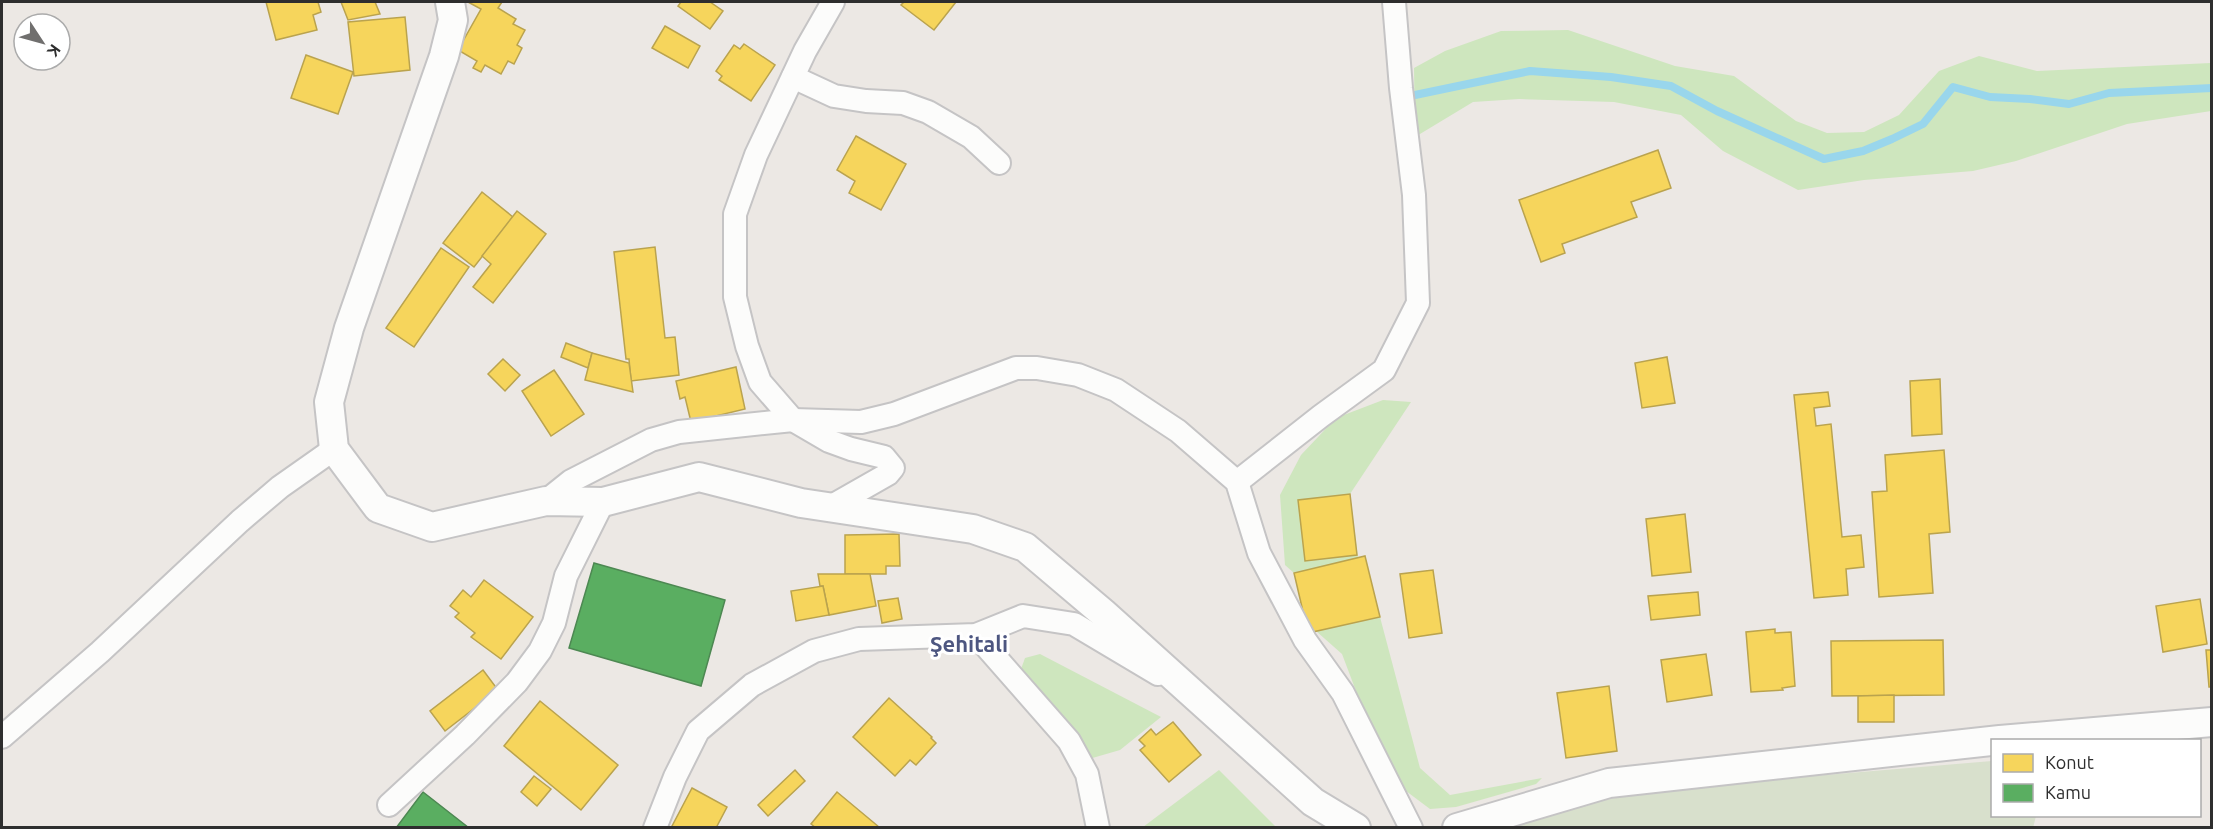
<svg xmlns="http://www.w3.org/2000/svg" width="2213" height="829" viewBox="0 0 2213 829" font-family="Ubuntu,sans-serif">
  <style>
    .green { fill: #cee6be }
    .cemetery { fill: #d8e0cc }
    .homes { fill: #f6d55c; stroke: #baa34e; stroke-width: 1.5 }
    .public { fill: #5aae61; stroke: #4d8852; stroke-width: 1.5 }
    .lines { fill: none; stroke-linecap: round; stroke-linejoin: round }
    .stream { stroke: #99d6ec; stroke-width: 8 }
    .minor-casing { stroke: #c5c4c5; stroke-width: 26 }
    .tertiary-casing { stroke: #c5c4c5; stroke-width: 32 }
    .minor { stroke: #fcfcfb; stroke-width: 22 }
    .tertiary { stroke: #fcfcfb; stroke-width: 28 }
    .labels { text-anchor: middle; dominant-baseline: central; stroke-width: 6; stroke-linejoin: round; paint-order: stroke }
    .quarter-label { font-size: 22px; font-weight: bold; fill: #4d5680; stroke: #fff }
  </style>
  <rect width="100%" height="100%" fill="#ece8e4"/>
  <!-- green -->
  <g class="green">
    <path d="M1568,30L1675,66L1734,76L1796,121L1827,133L1864,132L1899,115L1939,71L1979,56L2037,71L2211,63V111L2127,124L2016,161L1973,171L1864,180L1798,190L1723,151L1681,115L1614,102L1519,99L1473,102L1415,137L1414,68L1445,51L1501,31Z"/>
    <path d="M1383,400L1411,402L1350,494L1358,558L1294,573L1285,565L1280,495L1301,455L1336,418Z"/>
    <path d="M1380,617L1420,768L1450,795L1542,778L1536,784L1456,807L1430,809L1406,791L1370,728L1342,654L1316,631Z"/>
    <path d="M1040,654L1161,717L1120,750L1089,759L1021,669L1025,658Z"/>
    <path d="M1219,770L1276,827H1143Z"/>
  </g>
  <!-- cemetery -->
  <path class="cemetery" d="M1992,761V816H2036L2033,828H1502L1578,805L1670,788Z"/>
  <!-- homes -->
  <g class="homes">
    <path d="M266,2H318L321,12L313,15L317,30L276,40Z"/>
    <path d="M341,2H375L380,14L348,20Z"/>
    <path d="M468,2H502L498,8L516,19L513,24L525,30L517,45L522,48L514,64L508,61L501,74L485,65L481,72L473,68L477,61L458,50L481,9Z"/>
    <path d="M681,2H710L723,11L710,29L678,6Z"/>
    <path d="M904,2H956L934,30L901,5Z"/>
    <path d="M405,17L410,70L354,76L348,22Z"/>
    <path d="M665,26L700,46L688,68L652,48Z"/>
    <path d="M744,44L775,65L751,101L719,80L722,76L716,71L734,45L740,49Z"/>
    <path d="M306,55L353,72L338,114L291,98Z"/>
    <path d="M856,136L906,164L881,210L849,193L855,181L837,170Z"/>
    <path d="M1658,150L1671,188L1631,202L1637,217L1562,244L1565,253L1541,262L1519,200Z"/>
    <path d="M482,192L513,217L474,267L443,243Z"/>
    <path d="M517,211L546,234L493,303L473,287L491,264L482,256Z"/>
    <path d="M655,247L665,338L675,337L679,375L631,381L629,359H626L614,252Z"/>
    <path d="M441,248L469,267L414,347L386,328Z"/>
    <path d="M566,343L592,353L588,368L561,357Z"/>
    <path d="M592,353L629,363L633,392L585,380Z"/>
    <path d="M1667,357L1675,403L1642,408L1635,363Z"/>
    <path d="M503,359L520,375L505,391L488,374Z"/>
    <path d="M736,367L745,409L691,422L685,397L680,399L676,381Z"/>
    <path d="M554,370L584,414L551,436L522,391Z"/>
    <path d="M1940,379L1942,434L1912,436L1910,381Z"/>
    <path d="M1828,392L1830,406L1814,408L1816,426L1831,424L1842,537L1861,535L1864,567L1846,569L1848,595L1814,598L1794,395Z"/>
    <path d="M1944,450L1950,532L1929,534L1933,593L1879,597L1872,492L1887,491L1885,455Z"/>
    <path d="M1350,494L1357,555L1305,561L1298,500Z"/>
    <path d="M1685,514L1691,572L1652,576L1646,519Z"/>
    <path d="M899,534L900,566H886V574H845V535Z"/>
    <path d="M1365,556L1380,617L1308,633L1294,573Z"/>
    <path d="M1433,570L1442,633L1409,638L1400,574Z"/>
    <path d="M818,574H870L876,606L829,615L823,586H820Z"/>
    <path d="M484,580L533,617L501,659L471,637L475,633L455,617L459,613L450,606L463,590L471,597Z"/>
    <path d="M823,586L829,615L796,621L791,591Z"/>
    <path d="M1698,592L1700,615L1651,620L1648,596Z"/>
    <path d="M898,598L902,619L882,623L878,601Z"/>
    <path d="M2200,599L2207,644L2163,652L2156,606Z"/>
    <path d="M1775,629V633L1791,632L1795,686L1782,688L1783,690L1751,692L1746,632Z"/>
    <path d="M1943,640L1944,695L1832,696L1831,641Z"/>
    <path d="M2206,650H2212V687H2209Z"/>
    <path d="M1706,654L1712,695L1667,702L1661,660Z"/>
    <path d="M483,670L498,690L445,731L430,711Z"/>
    <path d="M1609,686L1617,751L1566,758L1557,693Z"/>
    <path d="M1894,695V722H1858V696Z"/>
    <path d="M889,698L932,737L931,738L936,743L916,765L910,760L895,776L853,737Z"/>
    <path d="M540,701L618,765L581,810L504,746Z"/>
    <path d="M1173,722L1201,755L1169,782L1140,750L1145,746L1139,740L1151,729L1156,735Z"/>
    <path d="M795,770L805,781L768,816L758,805Z"/>
    <path d="M534,776L551,789L537,806L521,792Z"/>
    <path d="M692,788L727,807L716,828H671Z"/>
    <path d="M837,792L879,827V828H816L811,824Z"/>
  </g>
  <!-- public -->
  <g class="public">
    <path d="M594,563L725,600L701,686L569,648Z"/>
    <path d="M423,792L469,828H396Z"/>
  </g>
  <g class="lines">
    <!-- stream -->
    <path class="stream" d="M1415,95L1530,71L1611,77L1671,86L1717,111L1824,159L1863,151L1892,139L1923,124L1953,87L1990,97L2030,99L2069,104L2109,93L2212,88"/>
    <defs>
      <g id="minor">
        <path d="M793,77L834,96L866,101L903,103L928,112L971,137L999,163"/>
        <path d="M1237,482L1321,416L1384,370L1418,303L1414,195L1401,88L1394,2"/>
        <path d="M546,501L571,481L651,440L679,432L793,420L861,422L894,414L1016,368H1037L1078,375L1116,390L1178,431L1237,482L1259,553L1305,640L1343,693L1411,828"/>
        <path d="M830,507L888,474L893,468L884,457L851,449L829,441L793,420L760,382L747,346L735,297V214L756,155L805,51L833,2"/>
        <path d="M976,635L1069,741L1087,774L1098,828"/>
        <path d="M2,737L100,652L240,521L280,487L334,449"/>
        <path d="M389,805L465,735L517,682L540,651L554,623L566,576L603,502"/>
        <path d="M655,828L675,777L698,731L752,685L814,651L859,639L976,635L1023,616L1074,624L1158,674"/>
      </g>
      <g id="tertiary">
        <path d="M450,2L453,20L444,56L349,328L329,402L334,449L378,508L432,527L546,501L603,502L699,477L801,503L973,529L1025,547L1103,613L1313,802L1356,828"/>
        <path d="M1457,828L1609,783L2000,740L2212,722"/>
      </g>
    </defs>
    <!-- minor casing -->
    <use href="#minor" class="minor-casing"/>
    <!-- tertiary casing -->
    <use href="#tertiary" class="tertiary-casing"/>
    <!-- minor -->
    <use href="#minor" class="minor"/>
    <!-- tertiary -->
    <use href="#tertiary" class="tertiary"/>
  </g>
  <g class="labels">
    <!-- quarter labels -->
    <g class="quarter-label">
      <text x="969" y="643">Şehitali</text>
    </g>
  </g>
  <!-- border -->
  <rect width="2213" height="829" fill="none" stroke="#2e2e2e" stroke-width="6"/>
  <!-- legend -->
  <rect x="1991" y="739" width="210" height="78" fill="#ffffff" stroke="#ababab" stroke-width="1.5"/>
  <rect x="2003" y="754" width="30" height="18" fill="#f6d55c" stroke="#ababab" stroke-width="1.5"/>
  <text x="2045" y="769" font-size="18" fill="#2e2e2e">Konut</text>
  <rect x="2003" y="784" width="30" height="18" fill="#5aae61" stroke="#ababab" stroke-width="1.5"/>
  <text x="2045" y="799" font-size="18" fill="#2e2e2e">Kamu</text>
  <!-- north arrow -->
  <g transform="translate(42 42) rotate(126)"><circle r="28" fill="#ffffff" stroke="#ababab" stroke-width="1.5"/>
  <path d="M0-4.5L10 22L0 15L-10 22Z" fill="#706f6e"/>
  <text y="-9" font-size="16" font-weight="bold" text-anchor="middle" fill="#2e2e2e">K</text>
  </g>
</svg>
